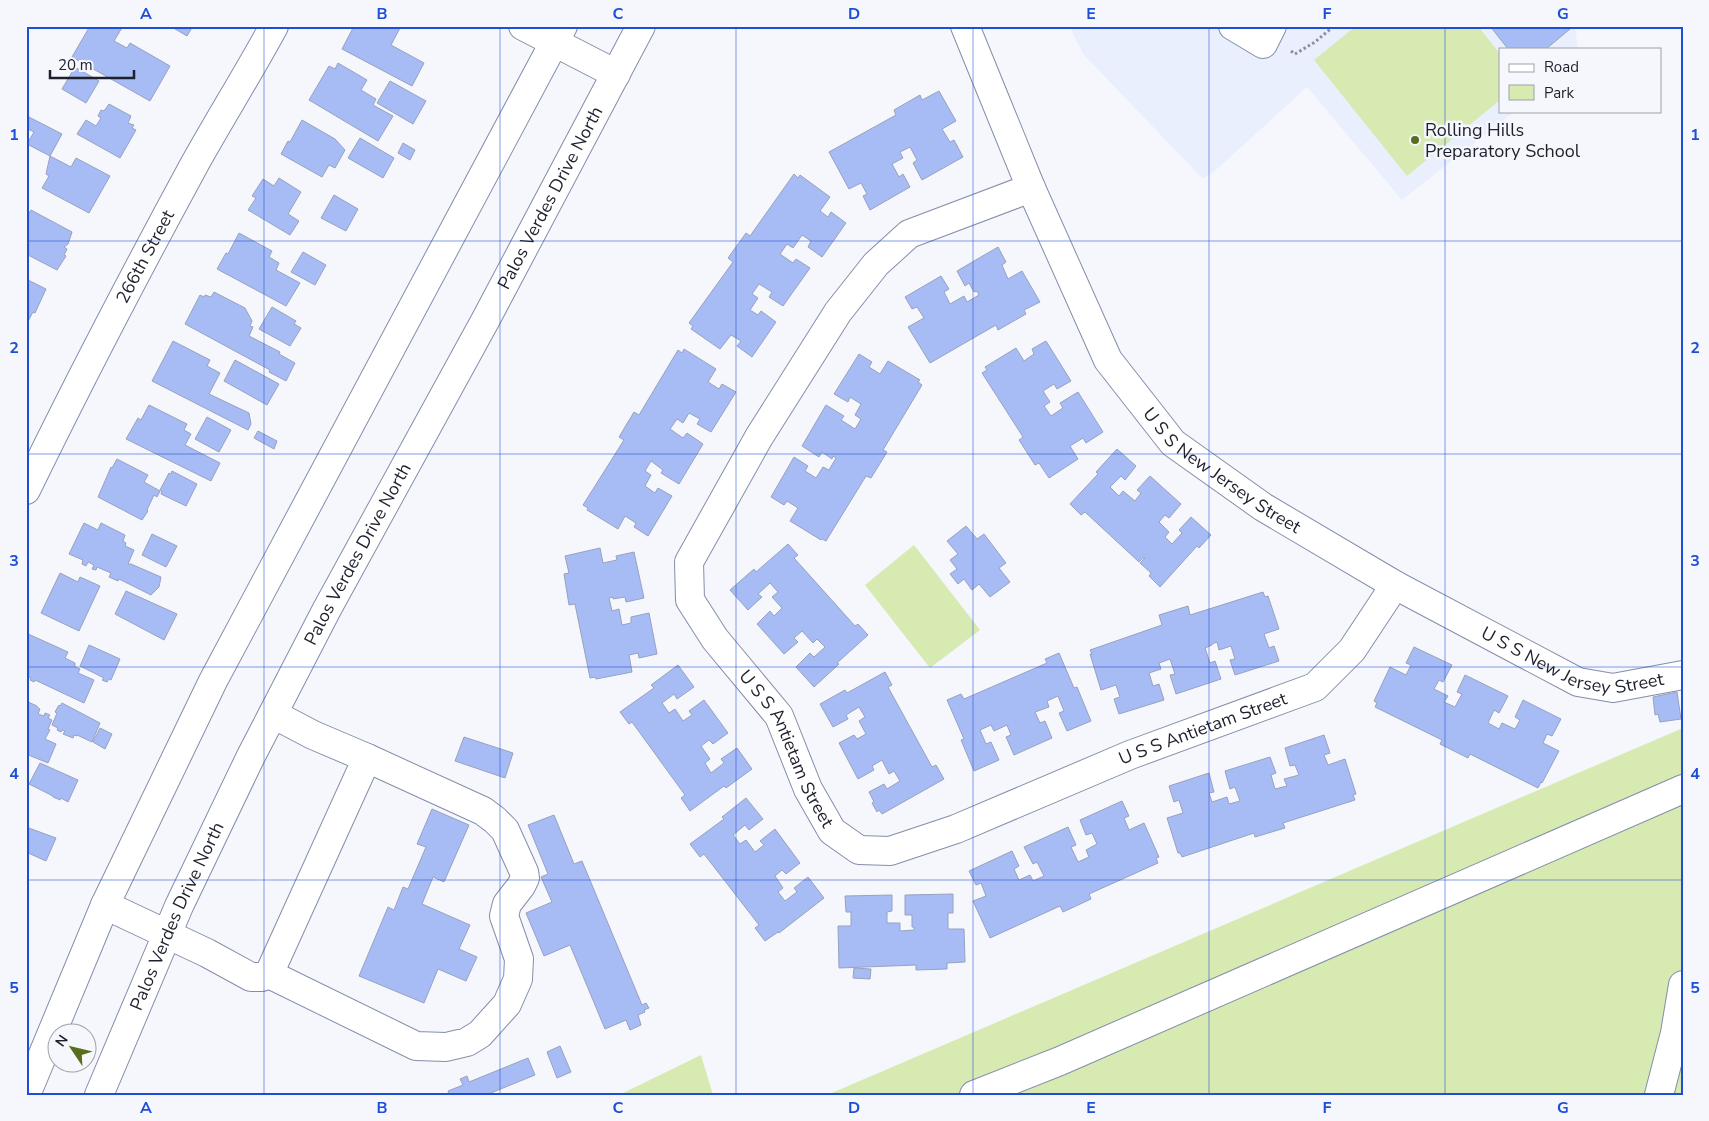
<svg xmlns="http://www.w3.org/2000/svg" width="1709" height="1121" viewBox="0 0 1709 1121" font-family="'Nunito Sans',sans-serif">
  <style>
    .built { fill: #eaeffe }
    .green { fill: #d6eab1 }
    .building { fill: #a7bbf5; stroke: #98a2bf }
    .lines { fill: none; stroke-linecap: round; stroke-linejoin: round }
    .minor-casing { stroke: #848eaa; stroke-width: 30 }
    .major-casing { stroke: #848eaa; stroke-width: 30 }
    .path { stroke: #8e9099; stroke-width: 3; stroke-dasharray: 2.5 2.5; stroke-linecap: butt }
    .minor { stroke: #fff; stroke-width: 28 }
    .major { stroke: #fff; stroke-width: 28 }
    .grid { fill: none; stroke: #1d4ed8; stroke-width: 1; stroke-opacity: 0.55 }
    .poi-dot { fill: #586e1d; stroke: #f5f7fd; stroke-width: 2 }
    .labels { text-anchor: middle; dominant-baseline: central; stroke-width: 5; stroke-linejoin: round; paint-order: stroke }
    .poi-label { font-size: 18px; fill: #1e212c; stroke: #f5f7fd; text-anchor: start }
    .street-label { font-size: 18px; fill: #1e212c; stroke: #f5f7fd }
    .neatline { fill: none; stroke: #1d4ed8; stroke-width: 2 }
    .grid-label { font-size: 16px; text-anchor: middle; font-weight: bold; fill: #1d4ed8 }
  </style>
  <rect width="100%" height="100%" fill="#f5f7fd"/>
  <!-- built -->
  <path class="built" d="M1069,26H1575L1578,49H1500V111H1515L1402,200L1307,87L1217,169L1203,179L1084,55Z"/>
  <!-- green -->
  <g class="green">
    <path d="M1356,26H1478L1500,54V100L1407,176L1314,60Z"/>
    <path d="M914,545L980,630L930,668L865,585Z"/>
    <path d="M1683,728V1095H827Z"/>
    <path d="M701,1055L713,1095H619Z"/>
  </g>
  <!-- building -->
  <g class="building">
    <path d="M90,26H123L114,41L127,48L130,43L170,66L150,101L72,57Z"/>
    <path d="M170,26H193L187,36Z"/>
    <path d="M354,26H401L391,45L424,63L412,86L342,49Z"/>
    <path d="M1490,26H1568L1570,29L1546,49H1508Z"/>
    <path d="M338,63L367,80L361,90L376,99L373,105L393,116L378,141L309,100L329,66L335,69Z"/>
    <path d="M75,67L99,81L86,103L62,89Z"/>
    <path d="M390,81L426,101L413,124L377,103Z"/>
    <path d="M939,91L956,121L942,129L950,142L954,140L963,157L922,180L913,163L917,160L910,147L900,152L903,158L892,164L899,177L903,174L910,187L870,210L863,196L867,194L861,183L849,189L829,152L896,115L894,110L920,95L922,100Z"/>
    <path d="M109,104L131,116L128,123L134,125L132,128L136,130L120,158L77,134L86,120L96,126L101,118L98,116L101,110L104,111Z"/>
    <path d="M27,116L62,134L50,156L27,144L34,132L26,128Z"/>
    <path d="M302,120L335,139L345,150L335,168L329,165L322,177L281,154L288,141L290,142Z"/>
    <path d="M360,138L394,158L383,178L348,158Z"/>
    <path d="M403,143L415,150L410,160L398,153Z"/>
    <path d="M50,156L71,167L76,158L110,176L89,213L42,188L49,176L46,174Z"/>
    <path d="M794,174L798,178L800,175L830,197L820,211L828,217L831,212L846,223L822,257L808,247L811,241L802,235L793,248L787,244L780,254L793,263L796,259L810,268L783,306L769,297L772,292L759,284L752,294L758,298L750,310L758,315L761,311L776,322L752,357L737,346L741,341L731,335L720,349L691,329L693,326L689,323L733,262L728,258L746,233L750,236Z"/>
    <path d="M279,178L301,192L288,214L299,221L290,235L248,210L256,198L252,196L263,179L274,186Z"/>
    <path d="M334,195L358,209L346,231L321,218Z"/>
    <path d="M31,210L72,232L68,244L64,247L67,249L64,255L66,256L57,270L26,254V225L28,222L26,218Z"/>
    <path d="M239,233L272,251L269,257L279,263L276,270L300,283L286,306L217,269L226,253L228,254Z"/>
    <path d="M998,247L1006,262L1002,265L1008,279L1022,271L1040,302L1024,310L1026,314L998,330L996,325L930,363L908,327L924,318L917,307L912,309L905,297L941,276L949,289L944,292L950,304L964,296L967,302L979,295L977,291L974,292L969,283L965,286L957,271Z"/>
    <path d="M303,252L326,265L315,285L291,272Z"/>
    <path d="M26,279L46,289L35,313L33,312L26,325Z"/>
    <path d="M214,292L245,308L252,321L250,326L253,327L249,336L280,352L279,354L295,363L286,381L269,372L270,370L185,324L200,295L204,297L205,295L211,297Z"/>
    <path d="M272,307L296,321L294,324L301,328L290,346L259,329Z"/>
    <path d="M173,341L210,360L207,366L220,373L209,394L249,413L251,424L248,430L152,381Z"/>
    <path d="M1046,341L1071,381L1057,389L1054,384L1043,391L1050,402L1044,406L1051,416L1063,408L1060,403L1078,392L1103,432L1086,443L1083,438L1070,446L1078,459L1049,478L1039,463L1035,465L1019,440L1023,437L982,373L987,370L985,367L1016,348L1024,361L1034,354L1032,349Z"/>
    <path d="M684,349L716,369L708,382L719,389L722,384L736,392L711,432L697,424L700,419L689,413L683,423L677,419L670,429L683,438L687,433L703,444L679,484L661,473L663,470L651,461L645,471L651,475L645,486L655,493L658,488L672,496L648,536L634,527L636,523L625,516L618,529L587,510L588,508L583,505L624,440L619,437L634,412L639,415L678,350L682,353Z"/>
    <path d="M859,354L872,362L869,367L880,374L888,361L920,380L918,382L922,385L883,450L887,452L871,478L866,476L826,541L822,539L821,540L790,521L798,508L787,501L784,505L771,497L794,457L808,466L805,471L816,478L823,467L829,470L836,458L833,456L832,459L822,452L819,457L802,446L826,405L844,416L841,420L855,429L861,419L855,415L861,404L850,397L848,402L834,394Z"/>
    <path d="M235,360L279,384L267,405L224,381Z"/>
    <path d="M149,405L187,424L184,430L191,434L185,445L220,463L211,481L126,439L138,418L141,420Z"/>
    <path d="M207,417L231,430L219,452L195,439Z"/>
    <path d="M258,431L277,441L274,449L254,438Z"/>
    <path d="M1117,449L1136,466L1125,480L1121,476L1110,487L1119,496L1123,491L1135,501L1141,493L1137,490L1150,476L1181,504L1169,518L1165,515L1159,522L1169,532L1165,537L1172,544L1182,533L1179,530L1191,517L1211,535L1199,548L1197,546L1160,587L1149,576L1151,573L1140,563L1145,558H1143L1139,562L1085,512L1081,515L1070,504L1098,474L1096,472Z"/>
    <path d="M117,459L148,475L144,482L160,491L157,497L154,495L147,510L148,511L142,520L98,497L111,467L112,468Z"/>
    <path d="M172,471L197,484L186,506L161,494L162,491L160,490L169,473L171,474Z"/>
    <path d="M84,523L98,530L101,523L125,535L123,541L126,543L125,546L134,550L128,564H131L161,577L159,587L151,595L119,579L118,581L109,577L111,573L97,567L96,570L92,569L94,565L88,562L86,566L82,564L83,560L69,554Z"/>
    <path d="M966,526L977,539L984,534L1006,563L999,568L1010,582L990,597L979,584L972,590L964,579L958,584L950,574L957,569L950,560L958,554L947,541Z"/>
    <path d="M152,534L177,546L166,567L142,555Z"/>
    <path d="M788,544L798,555L794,558L855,626L858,624L868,635L837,663L839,664L814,687L796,667L810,653L814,657L825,647L817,639L813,643L802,631L794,638L798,642L784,654L757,624L770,611L774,616L782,608L772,597L778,592L770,583L758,594L762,597L748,610L730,590L754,569L756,572Z"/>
    <path d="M600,548L603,563L617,560L616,556L634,552L644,598L626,602L625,597L613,599V597L609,598L612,611L619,609L622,625L631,623V617L649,613L657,654L639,658L638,653L629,655L632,672L596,679L595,677L590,678L575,604L569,605L564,574L569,573L565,556Z"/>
    <path d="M60,573L78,582L80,577L100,586L79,631L41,613Z"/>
    <path d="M126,591L177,614L164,640L115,614Z"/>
    <path d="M1263,592L1265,597L1268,596L1279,629L1264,634L1269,648L1274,646L1279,661L1235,675L1230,660L1235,659L1231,646L1219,650L1217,642L1212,644V645L1205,648L1210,663L1215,661L1221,679L1176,694L1170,675L1175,674L1170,659L1159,663L1161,669L1149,673L1153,686L1159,684L1164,700L1119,714L1114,699L1120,697L1116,685L1101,690L1090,654H1092L1090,650L1162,625L1159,615L1188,606L1190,615Z"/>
    <path d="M26,633L68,652L65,658L75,663V667L80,669L78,673L94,680L84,703L35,680L34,682L30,680L31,678L28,677L26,679Z"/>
    <path d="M89,645L120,659L111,680L109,679L107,682L102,680L104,678L80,666Z"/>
    <path d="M1414,647L1452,665L1443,682L1439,680L1434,689L1448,696L1444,702L1455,707L1462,694L1457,692L1465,675L1508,696L1499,713L1494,710L1488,723L1499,729L1502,723L1515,729L1520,720L1515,717L1523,700L1561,719L1552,736L1547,734L1543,743L1559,751L1542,783L1541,782L1538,788L1470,754L1468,758L1440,744L1442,740L1375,707L1377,703L1374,701L1390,667L1406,675L1411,665L1406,663Z"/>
    <path d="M1059,653L1074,688L1077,687L1091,721L1067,731L1059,713L1064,711L1058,696L1047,701L1049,707L1035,712L1040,723L1045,721L1052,738L1014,755L1006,737L1011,735L1007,725L994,731L991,725L980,730L986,744L991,742L999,760L974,771L961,740L964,739L947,700L961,694L964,699L1047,663L1045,659Z"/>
    <path d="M678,665L694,687L677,699L674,694L662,703L669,713L675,709L683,721L692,715L689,711L704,700L728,733L713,744L709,740L701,746L710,759L705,763L711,773L724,763L721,759L737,748L752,769L726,788L724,786L690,811L681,798L685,795L632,722L629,724L620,712L654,688L651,685Z"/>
    <path d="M885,672L892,685L888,687L932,767L936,765L944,779L882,814L879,810L877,812L872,803L874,802L869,792L884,784L887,789L900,781L894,771L889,774L882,760L872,766L874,770L858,779L839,743L854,735L857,739L866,734L859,721L865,717L859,707L846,715L848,719L833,727L820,704L845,690L847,693Z"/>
    <path d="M1677,692L1681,719L1660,722L1658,714L1655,715L1653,697Z"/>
    <path d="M26,701L37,706V707L40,709L38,714L44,716L45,713L50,715L48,718L52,720L48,729L50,730L45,739L56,744L48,763L26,754Z"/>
    <path d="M62,703L100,723L92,742L77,735V736L74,735L73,738L63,734L65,731L62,730L61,732L57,730L58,728L52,725L57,713L55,712L59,705L60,706Z"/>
    <path d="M100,728L112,734L105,749L93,742Z"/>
    <path d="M1324,735L1330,753L1324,755L1328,765L1345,759L1356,794L1353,795L1355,800L1283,823L1285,828L1255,837L1254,833L1182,857L1180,853H1178L1167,818L1183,813L1179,800L1174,802L1169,786L1209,773L1214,792L1209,793L1212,802L1227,797L1229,804L1240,801L1235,787L1230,789L1225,771L1270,757L1276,773L1271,775L1275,789L1287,786L1284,779L1299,775L1295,765L1290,766L1285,748Z"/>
    <path d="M464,737L513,753L505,778L455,761Z"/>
    <path d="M40,763L78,780L68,802L61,798L60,800L53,797V796L29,784Z"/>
    <path d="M746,798L763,819L749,830L745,825L733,835L740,844L746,840L755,852L764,845L760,841L775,829L800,863L786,874L782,870L775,876L783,888L778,892L785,901L797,892L794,888L808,877L824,898L779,933L778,932L765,941L755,928L759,925L704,854L700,857L690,844L724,819L722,817Z"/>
    <path d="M1122,801L1129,816L1124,818L1129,830L1144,823L1159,857L1156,858L1158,863L1089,894L1091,899L1063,912L1060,906L990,938L973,901L986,896L981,883L976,885L969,871L1012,851L1019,866L1014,869L1019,880L1030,875L1033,881L1044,876L1037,862L1033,864L1024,847L1068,827L1076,845L1071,847L1078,862L1089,857L1086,850L1097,844L1092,833L1086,835L1080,820Z"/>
    <path d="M432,809L469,825L444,882L433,877L422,904L470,925L459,949L477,957L466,981L438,969L424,1003L359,976L388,907L394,910L403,887L408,889L426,847L417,844Z"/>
    <path d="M554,815L574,864L582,861L642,1005L646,1003L649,1008L644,1010L645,1012L638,1015L641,1025L630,1030L626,1020L605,1029L570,945L544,956L526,913L552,902L541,877L548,874L528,825Z"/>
    <path d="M26,827L56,838L46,861L26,852Z"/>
    <path d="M953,894V913H948V929H964L965,962L947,963V969L916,970V965L839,968L838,926H851V912H846L845,896L892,895V911L887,912V923H900V931L914,930V927H912V915H905V895Z"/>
    <path d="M854,968L871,969L870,979L853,978Z"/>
    <path d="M560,1046L571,1072L557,1078L547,1052Z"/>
    <path d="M528,1058L535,1075L486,1095H449L448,1091L463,1085L460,1079L467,1076L469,1082Z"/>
  </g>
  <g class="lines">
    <defs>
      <g id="minor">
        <path d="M523,26L616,74"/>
        <path id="s1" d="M965,26L1031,188L1108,360L1173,443L1263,507L1395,585L1578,682L1613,688L1683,675"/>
        <path d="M1233,26L1263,44L1272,26"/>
        <path id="s2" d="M1031,188L909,234L876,264L838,312L759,437L689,562L690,600L715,639L779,716L808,789L832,831L859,850L890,851L956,829L1130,755L1315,687L1352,650L1395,585"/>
        <path id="s3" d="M26,490C79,381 135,274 193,167C219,120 248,74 274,26"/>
        <path d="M105,905L207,953L251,977H262L269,974L367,758"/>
        <path d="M269,974L416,1046L446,1047L467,1042L480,1034L507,1004L518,979L519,959L504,916L507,904L521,886L525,878L524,872L505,830L495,820L483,811L367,758L313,735L273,714"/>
        <path d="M974,1095L1060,1061L1683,789"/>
        <path d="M1659,1095L1675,1033L1683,985"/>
      </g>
      <g id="major">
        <path d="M26,1095L105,905L213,681L563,26"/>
        <path id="s4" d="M99,1095L179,906L250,758L327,609L486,319L641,26"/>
      </g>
    </defs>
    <!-- minor casing -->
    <use href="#minor" class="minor-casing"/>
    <!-- major casing -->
    <use href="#major" class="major-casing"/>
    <!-- path -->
    <path class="path" d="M1291,51L1295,54L1315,42L1334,26"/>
    <!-- minor -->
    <use href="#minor" class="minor"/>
    <!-- major -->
    <use href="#major" class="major"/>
  </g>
  <!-- grid -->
  <path class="grid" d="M264,26V1095M500,26V1095M736,26V1095M973,26V1095M1209,26V1095M1445,26V1095M26,241H1683M26,454H1683M26,667H1683M26,880H1683"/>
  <!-- markers -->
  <circle class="poi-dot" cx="1415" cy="140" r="5"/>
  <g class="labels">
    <!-- poi labels -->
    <g class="poi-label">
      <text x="1425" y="130">Rolling Hills<tspan x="1425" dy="21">Preparatory School</tspan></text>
    </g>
    <!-- street labels -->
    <g class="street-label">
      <text stroke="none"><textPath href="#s4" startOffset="1005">Palos Verdes Drive North</textPath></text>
      <text stroke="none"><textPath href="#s3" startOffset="262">266th Street</textPath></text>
      <text stroke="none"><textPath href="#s1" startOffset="524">U S S New Jersey Street</textPath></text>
      <text stroke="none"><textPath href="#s4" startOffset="600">Palos Verdes Drive North</textPath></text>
      <text stroke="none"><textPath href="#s1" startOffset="929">U S S New Jersey Street</textPath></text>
      <text stroke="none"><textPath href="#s2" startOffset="1239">U S S Antietam Street</textPath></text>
      <text stroke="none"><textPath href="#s2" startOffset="744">U S S Antietam Street</textPath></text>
      <text stroke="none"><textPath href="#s4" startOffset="195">Palos Verdes Drive North</textPath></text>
    </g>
  </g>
  <!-- border -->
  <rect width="1709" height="1121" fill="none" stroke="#f5f7fd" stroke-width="55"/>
  <!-- legend -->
  <rect x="1499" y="48" width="162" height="65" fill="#f5f7fd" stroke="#9fa1a9"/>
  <rect x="1509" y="64" width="25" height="8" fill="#ffffff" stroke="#9fa1a9"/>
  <text x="1544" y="72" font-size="15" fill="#1e212c">Road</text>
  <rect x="1509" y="85" width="25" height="15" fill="#d6eab1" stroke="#9fa1a9"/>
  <text x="1544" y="98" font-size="15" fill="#1e212c">Park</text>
  <!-- north arrow -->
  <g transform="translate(72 1048) rotate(305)"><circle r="24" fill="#f5f7fd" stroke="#9fa1a9"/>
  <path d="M0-4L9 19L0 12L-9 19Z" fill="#586e1d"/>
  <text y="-8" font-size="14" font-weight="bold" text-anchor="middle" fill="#1e212c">N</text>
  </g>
  <!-- scale -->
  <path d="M50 70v8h84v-8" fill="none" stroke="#1e212c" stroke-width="2.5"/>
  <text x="58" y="70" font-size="15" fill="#1e212c" stroke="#f5f7fd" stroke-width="4" paint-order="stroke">20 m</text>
  <rect x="28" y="28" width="1654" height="1066" class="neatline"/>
  <g class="grid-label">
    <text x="146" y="19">A</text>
    <text x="382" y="19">B</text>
    <text x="618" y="19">C</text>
    <text x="854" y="19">D</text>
    <text x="1091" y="19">E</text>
    <text x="1327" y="19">F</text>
    <text x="1563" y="19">G</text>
    <text x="14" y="140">1</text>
    <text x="1695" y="140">1</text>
    <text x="14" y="353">2</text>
    <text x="1695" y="353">2</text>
    <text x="14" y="566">3</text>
    <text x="1695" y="566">3</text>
    <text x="14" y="779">4</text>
    <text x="1695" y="779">4</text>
    <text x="14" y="993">5</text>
    <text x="1695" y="993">5</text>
    <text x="146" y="1113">A</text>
    <text x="382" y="1113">B</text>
    <text x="618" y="1113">C</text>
    <text x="854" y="1113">D</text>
    <text x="1091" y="1113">E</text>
    <text x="1327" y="1113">F</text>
    <text x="1563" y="1113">G</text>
  </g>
</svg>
